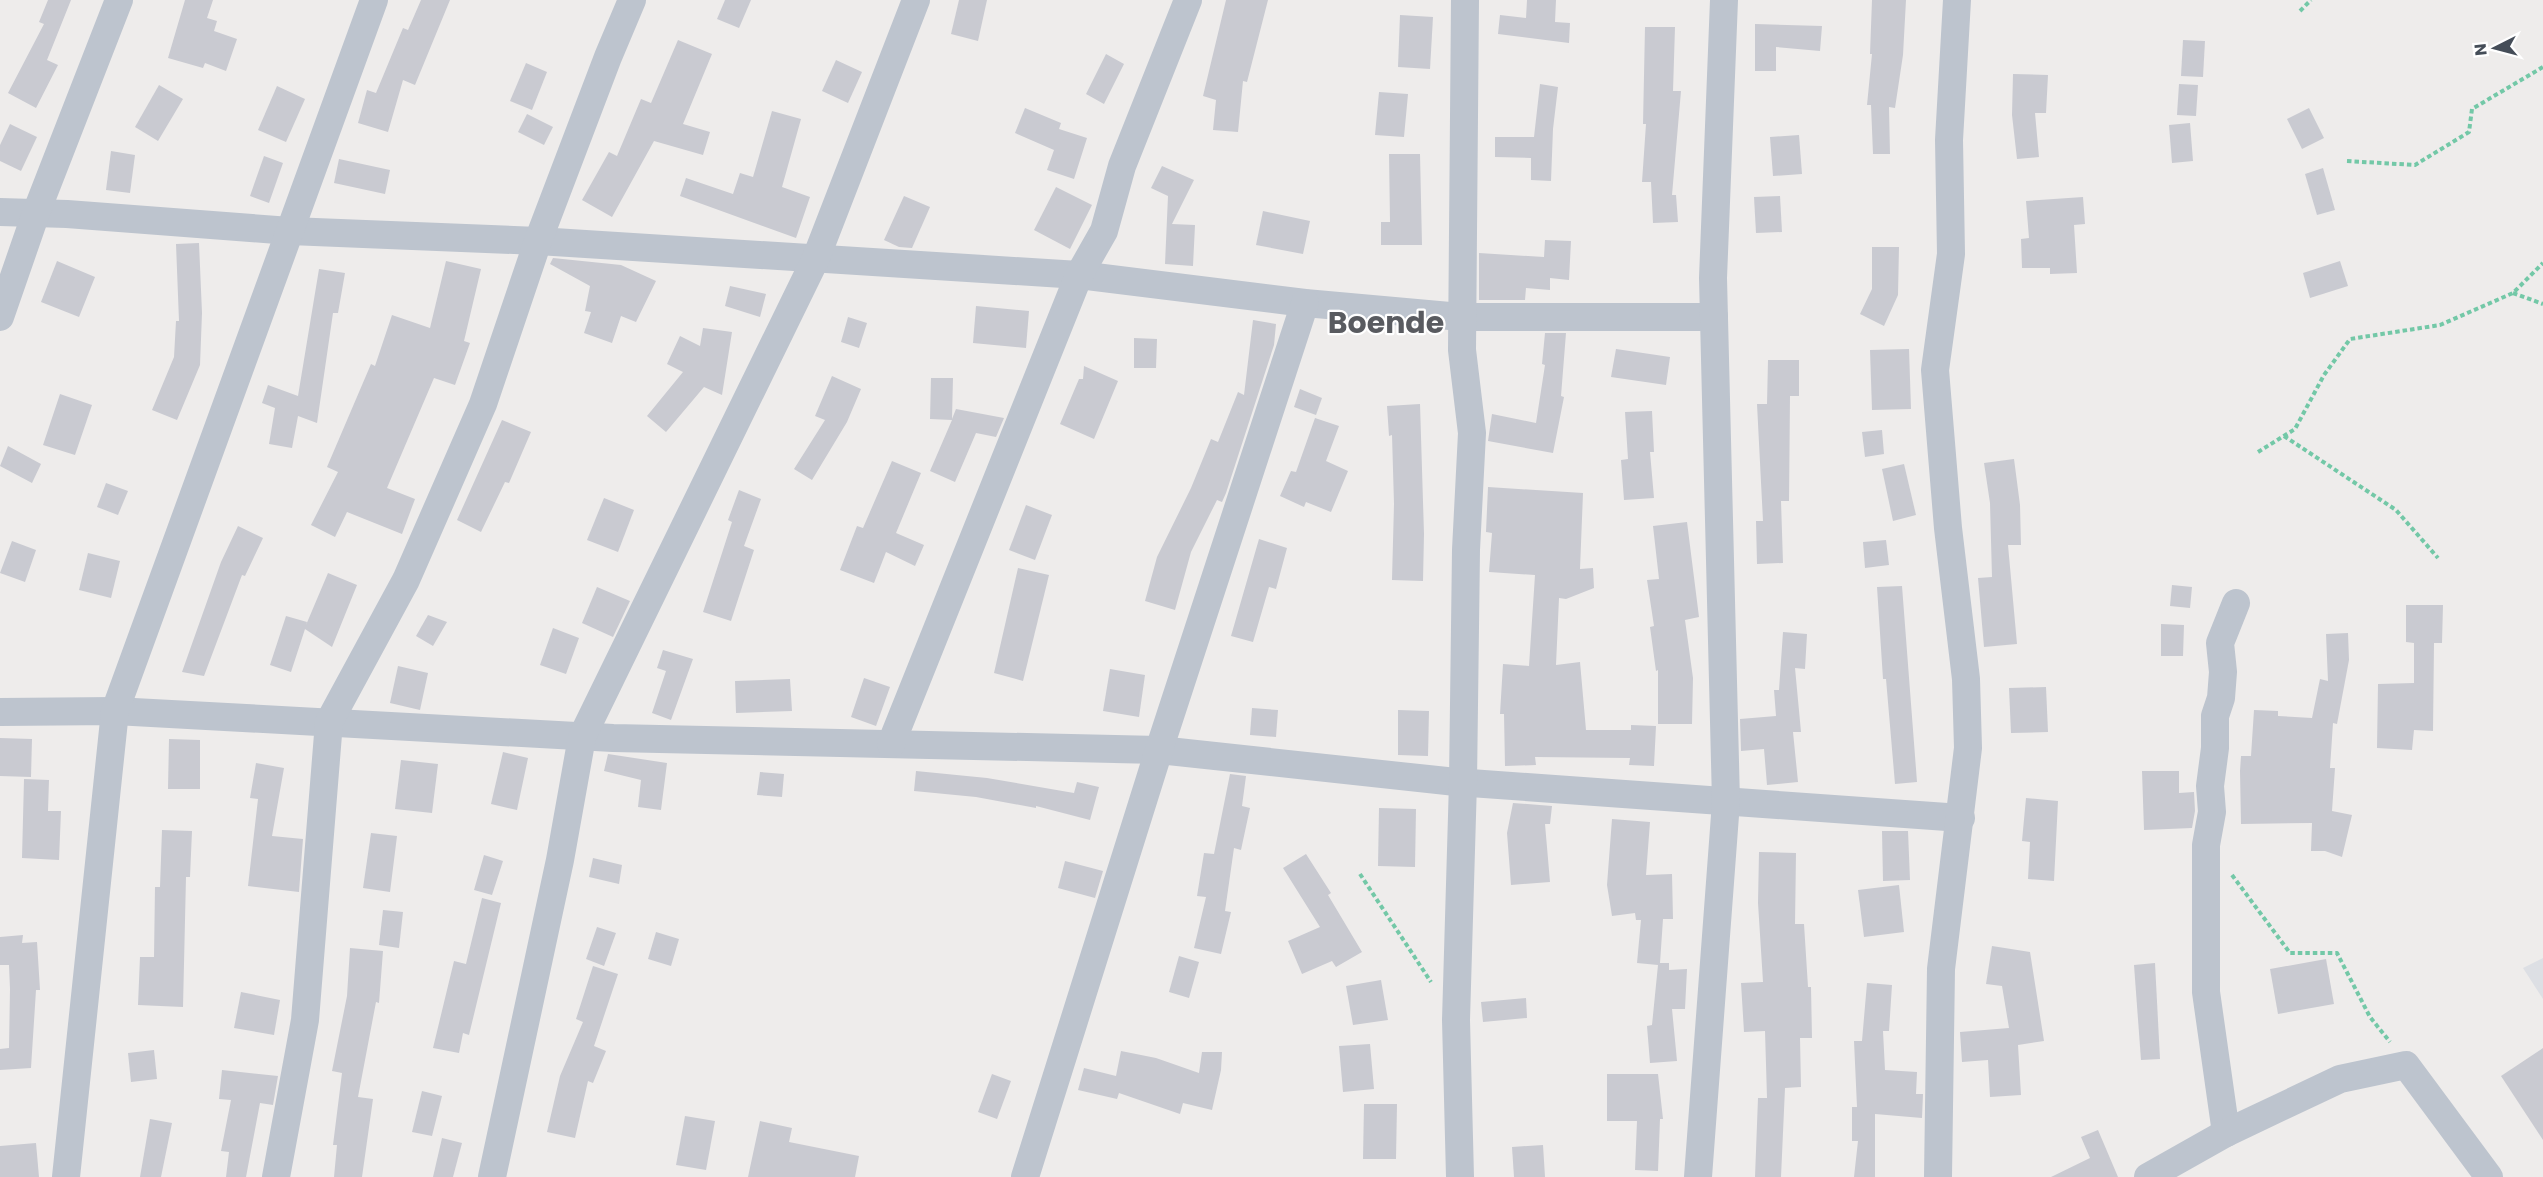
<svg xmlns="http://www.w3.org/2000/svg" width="2543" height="1177" viewBox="0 0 2543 1177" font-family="Poppins,sans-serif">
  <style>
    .airport { fill: #dddfe4 }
    .building { fill: #c9cad1 }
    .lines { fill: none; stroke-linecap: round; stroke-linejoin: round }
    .path { stroke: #73c8a7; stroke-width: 4; stroke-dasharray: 4.5 3; stroke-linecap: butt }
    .street { stroke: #bdc4ce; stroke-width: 28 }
    .labels { text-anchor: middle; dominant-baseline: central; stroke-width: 4.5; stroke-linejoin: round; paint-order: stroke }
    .town-label { font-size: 30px; font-weight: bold; fill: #595b60; stroke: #fff }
  </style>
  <rect width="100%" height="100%" fill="#eeeceb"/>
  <!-- airport -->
  <path class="airport" d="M2543,958V999L2523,968Z"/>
  <!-- building -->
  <g class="building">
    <path d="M48,0H71L47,60L58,65L36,108L8,93L44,24L39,22Z"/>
    <path d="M185,0H213L207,18L217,21L214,31L237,39L226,71L205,63L203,68L168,58Z"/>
    <path d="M421,0H450L415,85L403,80L388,132L358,123L367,90L376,93L403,28L408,30Z"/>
    <path d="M725,0H751L739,28L717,19Z"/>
    <path d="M959,0H987L978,41L951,34Z"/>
    <path d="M1226,0H1268L1247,82L1243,81L1238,132L1213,130L1216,100L1203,96Z"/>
    <path d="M1527,0H1556L1555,22L1570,23L1569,43L1498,34L1500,15L1526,18Z"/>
    <path d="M1872,0H1906L1903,55L1895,108L1889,107L1890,154H1873L1871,105H1867L1872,54H1870Z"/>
    <path d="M1400,15L1433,17L1430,69L1398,67Z"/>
    <path d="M1755,24L1822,26L1820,51L1776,47V71H1755Z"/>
    <path d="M1645,27H1675L1673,91H1681L1672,195H1676L1678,222L1653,223L1651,182H1642L1646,124H1643Z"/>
    <path d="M678,40L712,54L683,124L710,132L703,155L654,141L612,217L582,200L609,152L617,156L641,99L651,103Z"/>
    <path d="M2183,40L2205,41L2203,77L2181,76Z"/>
    <path d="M1106,54L1124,64L1104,104L1086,94Z"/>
    <path d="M836,60L862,72L848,103L822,91Z"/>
    <path d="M526,63L547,72L532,110L510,101Z"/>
    <path d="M2013,74L2048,75L2046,113H2035L2039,157L2017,159L2012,115Z"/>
    <path d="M1540,84L1558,87L1553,129L1551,181L1531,180V158L1495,157V137H1534Z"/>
    <path d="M2179,84L2198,85L2196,116L2177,115Z"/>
    <path d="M159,85L183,99L158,141L135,127Z"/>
    <path d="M277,86L305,99L286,142L258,130Z"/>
    <path d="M1379,92L1408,94L1404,137L1375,135Z"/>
    <path d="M1025,108L1061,123L1059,129L1087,138L1074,179L1047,170L1054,150L1015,133Z"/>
    <path d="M2309,108L2324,138L2302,149L2287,119Z"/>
    <path d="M772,111L801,119L782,187L810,197L796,238L680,196L686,178L733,194L740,173L753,177Z"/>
    <path d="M527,114L553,127L544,145L518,132Z"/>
    <path d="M2190,123L2193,161L2172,163L2169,125Z"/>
    <path d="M10,124L37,137L21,171L0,161V145Z"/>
    <path d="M1799,135L1802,174L1773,176L1770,137Z"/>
    <path d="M111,151L135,155L130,193L106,190Z"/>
    <path d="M1389,154H1420L1422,245H1381V222H1390Z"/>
    <path d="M264,156L283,163L269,203L250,196Z"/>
    <path d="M339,159L390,170L385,194L334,183Z"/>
    <path d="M1162,166L1194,180L1172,224L1195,225L1193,266L1165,264L1168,196L1151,188Z"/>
    <path d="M2323,168L2335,210L2317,215L2305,174Z"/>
    <path d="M1056,187L1092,205L1070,249L1034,230Z"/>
    <path d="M904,196L930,207L912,248L899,247L884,240Z"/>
    <path d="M1780,196L1782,232L1756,233L1754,197Z"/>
    <path d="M2083,197L2085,224L2074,225L2077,273L2050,274V268H2022L2021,239L2029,238L2026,201Z"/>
    <path d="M1263,211L1310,221L1303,254L1256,245Z"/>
    <path d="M1545,240L1571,241L1569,280L1550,278V290L1526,288L1525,300H1479V253L1544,257Z"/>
    <path d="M199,243L202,313L200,365L177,420L152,410L174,357L176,321H179L176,244Z"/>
    <path d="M1872,247H1899L1898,295L1884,326L1860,314L1872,289Z"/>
    <path d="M553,258L621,265L656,281L636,322L621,316L612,343L584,333L591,312L585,311L590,286L550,264Z"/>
    <path d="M57,261L95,277L79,317L41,302Z"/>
    <path d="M446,261L481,269L464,341L470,343L455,385L434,378L387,488L415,499L402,534L347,512L335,537L311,525L338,472L327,467L371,364L375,366L392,315L430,328Z"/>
    <path d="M2340,261L2348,286L2310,298L2303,273Z"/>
    <path d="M319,269L345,273L338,313H333L317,423L298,416L292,448L269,444L275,408L262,403L268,385L298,396Z"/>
    <path d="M730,286L766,294L760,317L725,306Z"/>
    <path d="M976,306L1029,311L1026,348L973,343Z"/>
    <path d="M848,317L867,323L859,348L841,342Z"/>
    <path d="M1253,320L1276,324L1274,345L1226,493L1222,502L1217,500L1191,552L1175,610L1145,601L1157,557L1191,488L1211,439L1218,442L1238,392L1244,395Z"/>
    <path d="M703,328L732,332L722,395L704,387L666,432L647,416L683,372L667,364L680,336L700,346Z"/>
    <path d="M1545,333H1566L1561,396L1564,397L1553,453L1488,441L1492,414L1536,423L1545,365L1542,364Z"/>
    <path d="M1134,338L1157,339L1156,368H1134Z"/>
    <path d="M1616,349L1670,357L1666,385L1611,377Z"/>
    <path d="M1909,349L1911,409L1872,410L1870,350Z"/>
    <path d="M1768,360H1799V396H1790L1789,501H1781L1783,563L1757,564L1756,521H1763L1757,404H1767Z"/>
    <path d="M1084,366L1118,381L1094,439L1060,424L1079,379H1083Z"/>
    <path d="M832,376L861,389L847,422L812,480L794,469L825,420L815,416Z"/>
    <path d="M931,378H953L952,419L956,409L1004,418L996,437L976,433L955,482L930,471L952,420L930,419Z"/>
    <path d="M1300,389L1322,398L1316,415L1294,407Z"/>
    <path d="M60,394L92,405L75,455L43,445Z"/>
    <path d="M1420,404L1424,534L1423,581L1392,580L1394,504L1392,435L1389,436L1387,406Z"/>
    <path d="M1652,411L1654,452H1650L1654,498L1624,500L1621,460L1628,459L1625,412Z"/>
    <path d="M1315,418L1339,426L1326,461L1348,471L1331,512L1306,502L1304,507L1280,496L1291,471L1296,472Z"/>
    <path d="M502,420L531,432L509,483L505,482L481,532L457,520Z"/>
    <path d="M1882,430L1884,454L1865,457L1862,432Z"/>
    <path d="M8,446L41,464L32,483L0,466Z"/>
    <path d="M2014,459L2020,505L2021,545H2008L2017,644L1984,647L1978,578L1992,577L1990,503L1984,463Z"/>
    <path d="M892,461L921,473L896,533L924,545L915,566L886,552L874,583L840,570L857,526L863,528Z"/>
    <path d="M1904,464L1916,515L1893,521L1882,469Z"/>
    <path d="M106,483L128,491L118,515L97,507Z"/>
    <path d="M1488,487L1583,493L1580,569L1593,568L1594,588L1566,599L1559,598L1556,665L1580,662L1586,730H1631V725L1656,726L1654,766L1629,765L1630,758L1535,757L1536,765L1505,766L1504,714H1500L1503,664L1529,666L1535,575L1489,572L1492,533L1486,532Z"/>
    <path d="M739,490L761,499L744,546L754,550L731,621L703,612L732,522L728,520Z"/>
    <path d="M604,498L634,510L618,552L587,540Z"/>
    <path d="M1026,505L1052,515L1035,560L1009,550Z"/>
    <path d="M1687,522L1699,617L1685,620L1693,678L1692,724H1658V670L1656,671L1650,627L1654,626L1647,580L1659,579L1653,526Z"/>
    <path d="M238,526L263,538L245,576L242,575L204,676L182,672L221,562Z"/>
    <path d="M1259,539L1287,548L1276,589L1269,587L1253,642L1231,636Z"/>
    <path d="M1886,540L1889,565L1865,568L1863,542Z"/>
    <path d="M12,541L36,550L25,582L0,573Z"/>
    <path d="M88,553L120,561L111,598L79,590Z"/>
    <path d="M1018,568L1049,575L1023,681L994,673Z"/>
    <path d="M328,573L357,585L332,647L305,629L291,672L270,665L286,616L307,622L306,625Z"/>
    <path d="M2172,585L2192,587L2190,608L2170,606Z"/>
    <path d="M1902,586L1917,782L1895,784L1886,679H1883L1877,587Z"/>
    <path d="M597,587L630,601L613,637L582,623Z"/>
    <path d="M2406,605H2443L2442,643H2434L2433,731L2414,730L2412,750L2377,748L2378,684L2414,683V643L2406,642Z"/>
    <path d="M428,615L447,622L433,646L416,636Z"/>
    <path d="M2161,624L2184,625L2183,656H2161Z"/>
    <path d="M553,628L579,638L566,674L540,665Z"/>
    <path d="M1783,632L1807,634L1805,669L1795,668L1801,732H1793L1798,782L1767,785L1764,749L1741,751L1740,719L1776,716L1774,690H1779Z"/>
    <path d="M2348,633L2349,660L2337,724L2333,723L2330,768H2335L2332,811L2352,815L2342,857L2325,851H2311L2312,823L2241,824L2240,771L2241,756H2251L2254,710L2278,711V716L2312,718L2320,679L2328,681L2326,634Z"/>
    <path d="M663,650L693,659L671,720L652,713L666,671L657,668Z"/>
    <path d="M398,666L428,673L420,710L390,703Z"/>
    <path d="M1110,669L1145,675L1139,717L1103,711Z"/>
    <path d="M864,678L890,687L876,726L851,717Z"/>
    <path d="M790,679L792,711L736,713L735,681Z"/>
    <path d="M2046,687L2048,732L2011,733L2009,688Z"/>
    <path d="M1252,708L1278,710L1276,737L1250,735Z"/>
    <path d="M1398,710L1429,711L1428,756L1398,755Z"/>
    <path d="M0,738L32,739L31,777L0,776Z"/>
    <path d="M169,739L200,740V789H168Z"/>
    <path d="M503,752L528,758L517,810L491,804Z"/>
    <path d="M608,754L667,763L661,810L638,807L641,780L604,771Z"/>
    <path d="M401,760L438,764L432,813L395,809Z"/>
    <path d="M256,763L284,768L272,836L303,839L299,892L248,886L258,799L250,798Z"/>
    <path d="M916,771L987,778L1074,793L1077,782L1099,787L1090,820L1036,806V808L976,797L914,791Z"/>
    <path d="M2142,771H2179V793L2194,792L2195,811L2192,828L2144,830Z"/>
    <path d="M760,772L784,774L782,797L757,795Z"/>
    <path d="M1230,774L1246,776L1242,806L1250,808L1241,850L1234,848L1225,911L1231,912L1221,954L1194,948L1206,897L1197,896L1204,853L1214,854Z"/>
    <path d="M24,779L49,780L48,811H61L59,860L22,858Z"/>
    <path d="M2026,798L2058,801L2054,881L2028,879L2030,842L2022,841Z"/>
    <path d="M1513,803L1552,806L1550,824H1545L1550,882L1511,885L1507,833Z"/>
    <path d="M1379,808L1416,809L1415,867L1378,866Z"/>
    <path d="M1612,819L1650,822L1646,875L1672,874L1673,919H1663L1660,963H1669V970L1687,969L1685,1009H1672L1677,1061L1650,1063L1647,1026L1652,1025L1658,965L1637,963L1641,920H1636L1635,913L1612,916L1607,885Z"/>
    <path d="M162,830L192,831L190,877H186L183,1007L138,1005L140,957H154L155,887H160Z"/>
    <path d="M1882,831H1908L1910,880L1883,881Z"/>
    <path d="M371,833L397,836L390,892L363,888Z"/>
    <path d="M1759,852L1796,853L1795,924H1804L1808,987H1811L1812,1038H1800L1801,1087L1785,1088L1781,1177H1755L1758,1098H1767L1765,1031L1744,1032L1741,983L1763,982L1758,903Z"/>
    <path d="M1306,854L1331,893L1328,895L1362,952L1336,967L1332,961L1302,974L1288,941L1320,927L1283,868Z"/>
    <path d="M484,855L503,861L492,895L474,890Z"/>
    <path d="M593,858L622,865L619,884L589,877Z"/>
    <path d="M1065,861L1103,871L1095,898L1058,888Z"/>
    <path d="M1899,885L1904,932L1864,937L1858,890Z"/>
    <path d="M482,898L501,903L469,1035L463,1033L459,1053L433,1048L454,961L466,964Z"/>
    <path d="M383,910L403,912L399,948L379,945Z"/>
    <path d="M597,927L616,933L604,966L586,959Z"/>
    <path d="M656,932L679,939L671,966L648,959Z"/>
    <path d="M23,935L22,943L37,942L40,990H36L31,1068L0,1070V1049L9,1048L10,989L9,965H0V937Z"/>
    <path d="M1992,946L2030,952L2044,1041L2018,1045L2021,1095L1990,1097L1988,1060L1962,1062L1960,1032L2009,1028L2002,986L1986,984Z"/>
    <path d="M350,948L383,951L379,1003L376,1002L358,1097L373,1099L362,1177H334L337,1145H333L342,1073L332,1071L347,996Z"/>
    <path d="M1179,956L1199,962L1189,998L1169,992Z"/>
    <path d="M2326,959L2334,1004L2278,1014L2270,969Z"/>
    <path d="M2155,963L2160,1059L2141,1060L2134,965Z"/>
    <path d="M593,966L618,974L594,1046L606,1051L593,1083L588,1081L575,1138L547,1132L560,1076L583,1022L576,1019Z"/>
    <path d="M1381,980L1388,1020L1353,1025L1346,986Z"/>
    <path d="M1867,983L1892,985L1889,1031H1883L1885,1070L1917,1072L1916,1094H1923L1922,1118L1875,1114V1177H1854L1858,1141H1852V1107H1857L1854,1041H1862Z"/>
    <path d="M241,992L280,1000L274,1035L234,1028Z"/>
    <path d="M1526,998L1527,1018L1483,1022L1481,1002Z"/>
    <path d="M1370,1044L1374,1089L1343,1092L1339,1046Z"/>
    <path d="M2543,1048V1140L2501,1076Z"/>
    <path d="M154,1050L157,1079L131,1082L128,1053Z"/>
    <path d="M1121,1051L1156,1058L1199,1073L1202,1052H1222L1221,1070L1212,1110L1183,1103L1180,1114L1119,1093L1117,1099L1078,1090L1084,1068L1116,1076Z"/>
    <path d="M222,1070L278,1076L273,1105L260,1103L246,1177H226L229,1152L221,1151L231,1100L219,1099Z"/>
    <path d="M992,1074L1011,1081L997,1119L978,1112Z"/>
    <path d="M1607,1074H1658L1663,1119H1660L1658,1171L1635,1170L1637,1121H1607Z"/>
    <path d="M422,1091L442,1096L432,1136L412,1132Z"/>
    <path d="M1364,1104H1397L1396,1159H1363Z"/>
    <path d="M685,1116L715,1121L706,1170L676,1165Z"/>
    <path d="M150,1119L172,1123L161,1177H140Z"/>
    <path d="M760,1121L792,1128L789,1142L859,1156L855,1177H748Z"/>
    <path d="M2098,1130L2118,1177H2051L2090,1158L2081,1137Z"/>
    <path d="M442,1138L462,1143L453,1177H433Z"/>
    <path d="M36,1143L39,1177H0V1146Z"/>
    <path d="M1543,1145L1545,1177H1514L1512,1147Z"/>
  </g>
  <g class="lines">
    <!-- path -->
    <g class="path">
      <path d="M2300,11L2311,0"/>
      <path d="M2347,161L2415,165L2469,132L2472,109L2543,67"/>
      <path d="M2513,293L2543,304"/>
      <path d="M2284,436L2396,510L2438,558"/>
      <path d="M2258,452L2295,429L2324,375L2350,339L2440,325L2513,293L2543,263"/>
      <path d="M1360,874L1431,982"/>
      <path d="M2232,875L2290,953H2337L2370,1017L2390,1042"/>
    </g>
    <!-- street -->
    <g class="street">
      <path d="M0,212L67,214L290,231L538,241L1079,275L1305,303L1461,317H1714"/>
      <path d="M0,317L36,213L119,0"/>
      <path d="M0,712L115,711L613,738L1159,750L1456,782L1961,818"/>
      <path d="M891,744L1079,275L1104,231L1122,166L1188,0"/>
      <path d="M2226,1133L2206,992V845L2212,812L2210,786L2215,748V716L2221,698L2223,672L2220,643L2236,603"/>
      <path d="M66,1177L115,711L374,0"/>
      <path d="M276,1177L305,1020L329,722L406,580L483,404L538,241L608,57L632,0"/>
      <path d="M492,1177L560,860L582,737L816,258L916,0"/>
      <path d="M1025,1177L1159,750L1305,303"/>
      <path d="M1460,1177L1456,1020L1463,782L1466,550L1472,433L1462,350L1465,0"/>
      <path d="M1698,1177L1726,802L1713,278L1724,0"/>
      <path d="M1938,1177L1941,969L1968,748L1966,679L1948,528L1935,370L1951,254L1949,140L1957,0"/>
      <path d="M2148,1177L2226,1133L2340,1079L2406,1065L2489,1177"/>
    </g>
  </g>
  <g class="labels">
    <!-- town labels -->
    <g class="town-label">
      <text x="1386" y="322">Boende</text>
    </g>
  </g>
  <!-- north arrow -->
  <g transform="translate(2495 48) rotate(264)" stroke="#ffffff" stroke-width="4.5" paint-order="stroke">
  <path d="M0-4.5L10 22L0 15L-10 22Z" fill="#454d58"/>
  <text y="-9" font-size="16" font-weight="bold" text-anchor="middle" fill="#454d58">N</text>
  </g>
</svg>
